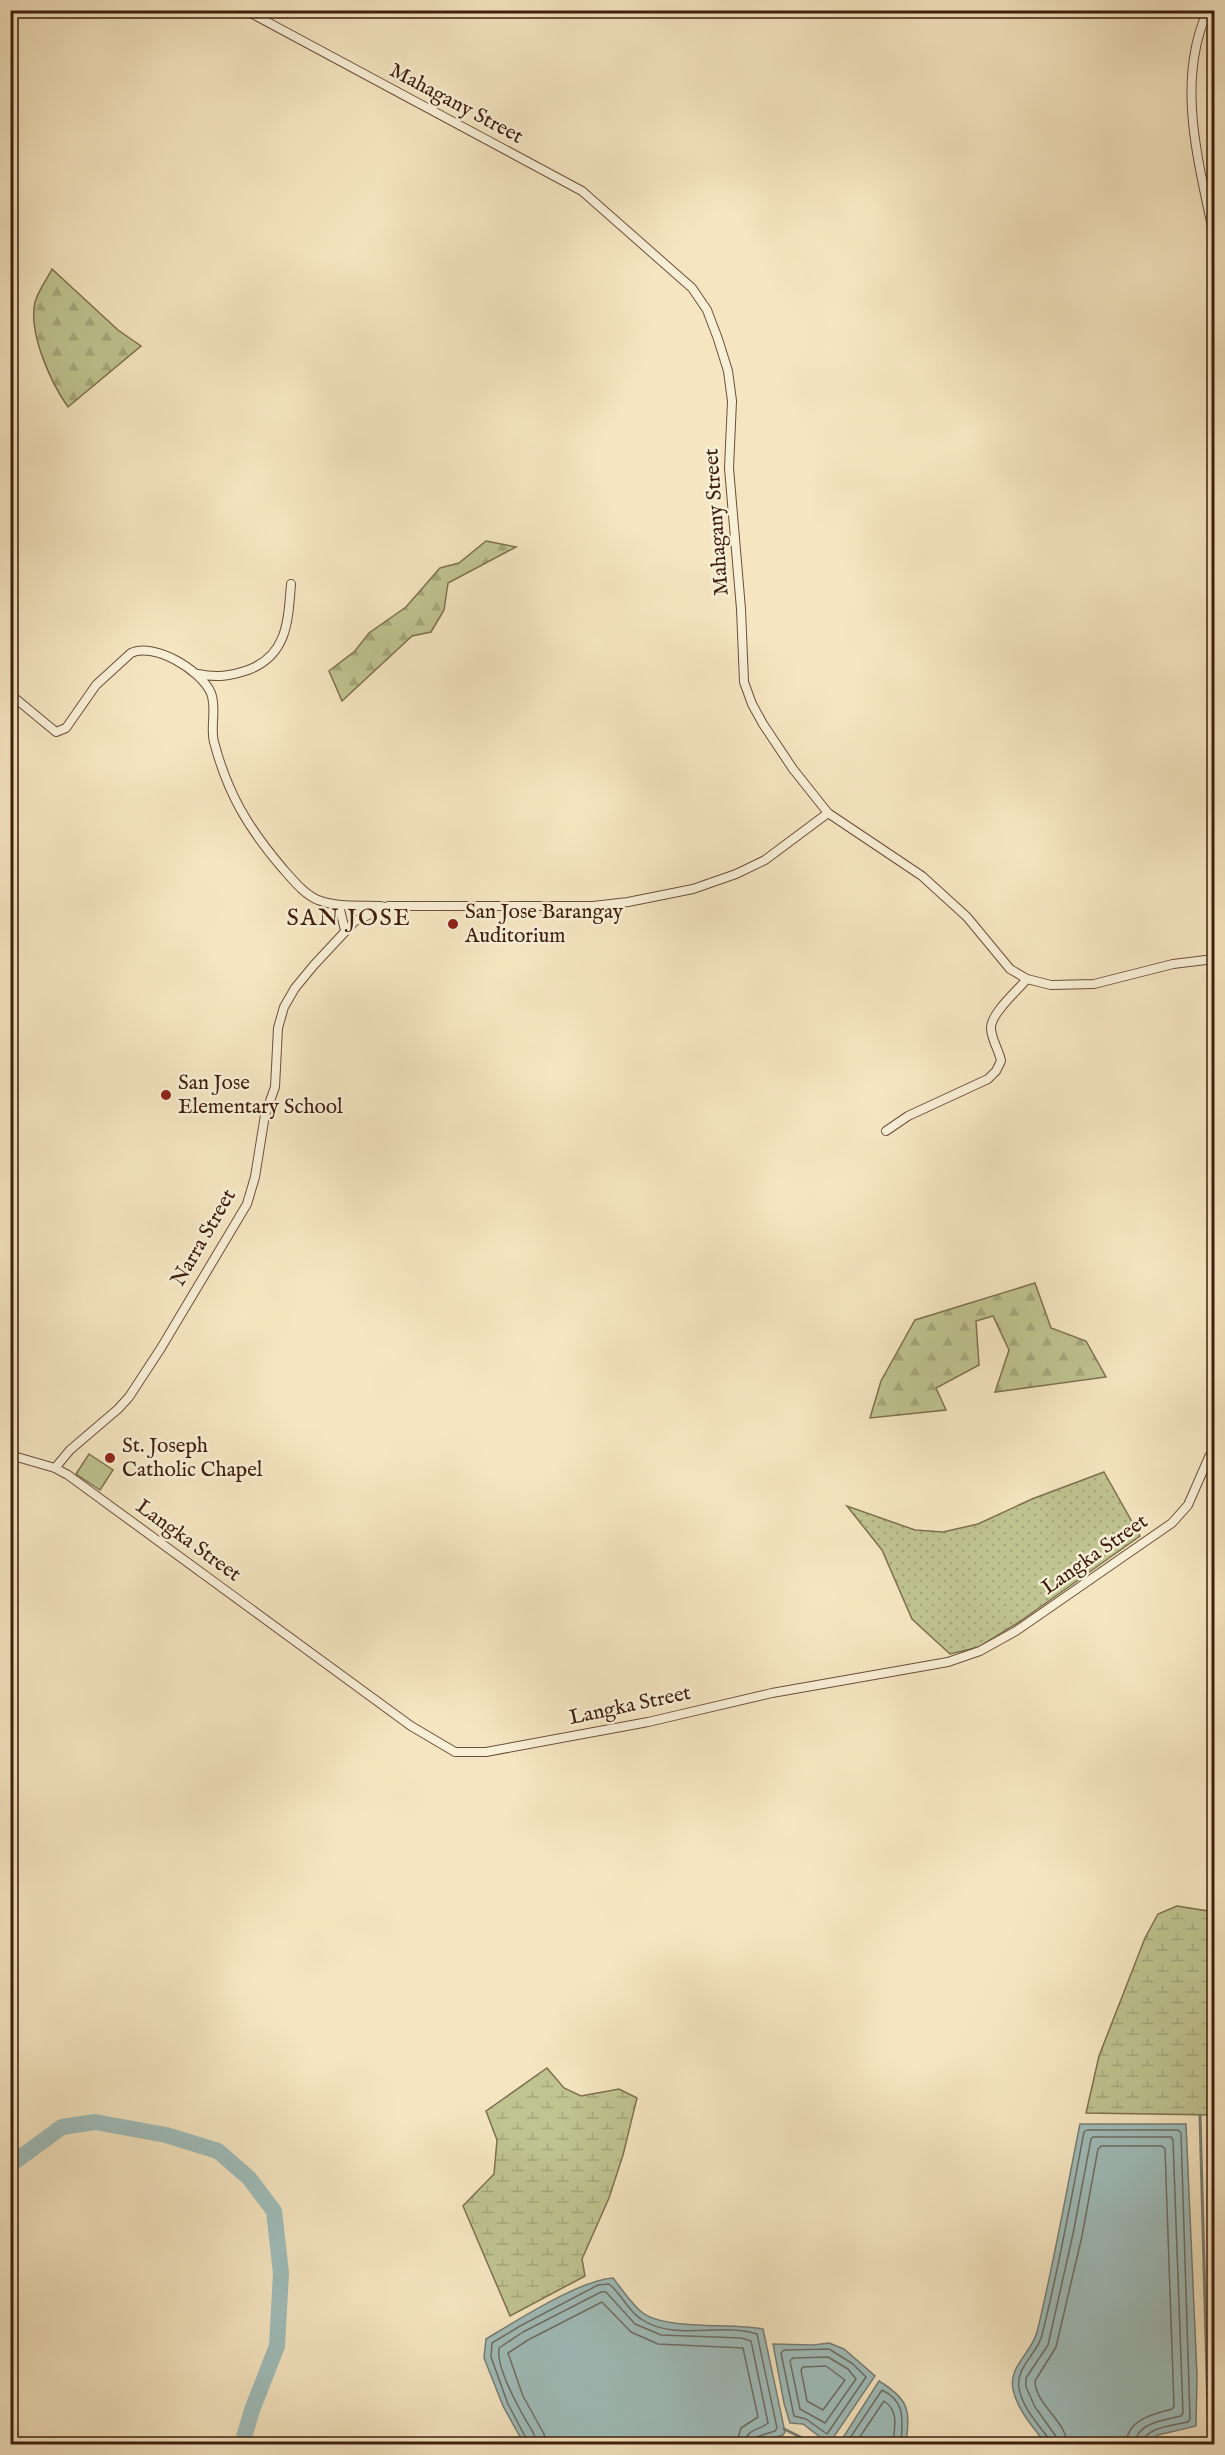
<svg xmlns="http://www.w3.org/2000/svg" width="1225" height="2455" viewBox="0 0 1225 2455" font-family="'IM FELL English',serif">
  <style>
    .grass { fill: url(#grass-dots); stroke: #7f704f; stroke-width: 1.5 }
    .forest { fill: url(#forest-firs); stroke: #7f704f; stroke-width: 1.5 }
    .wetland { fill: url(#wetland-marsh); stroke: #7f704f; stroke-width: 1.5 }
    .pitch { fill: #bfc491; stroke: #7f704f; stroke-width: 1.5 }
    .water { fill: #9fbdbb; stroke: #797d75; stroke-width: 1.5 }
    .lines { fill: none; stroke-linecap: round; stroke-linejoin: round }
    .shore { stroke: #6f6d64; stroke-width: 1.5 }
    .stream { stroke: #797d75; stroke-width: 3 }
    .river { stroke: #9fbdbb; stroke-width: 16 }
    .street-casing { stroke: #6c4f3a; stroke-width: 10 }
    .street { stroke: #f8efd7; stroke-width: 8 }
    .poi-dot { fill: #8f2418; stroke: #f8efd7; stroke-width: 2 }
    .labels { text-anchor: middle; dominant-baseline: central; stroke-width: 5; stroke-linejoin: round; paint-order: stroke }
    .street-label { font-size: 21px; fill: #3f1d0d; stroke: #f8efd7 }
    .poi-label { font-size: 21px; fill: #3f1d0d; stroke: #f8efd7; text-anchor: start }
    .quarter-label { font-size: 24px; letter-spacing: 1.5px; fill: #3f1d0d; stroke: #f8efd7 }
  </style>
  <defs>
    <pattern id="grass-dots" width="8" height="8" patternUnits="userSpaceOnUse" patternTransform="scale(1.5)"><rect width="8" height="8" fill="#bfc491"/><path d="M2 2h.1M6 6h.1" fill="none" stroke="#a5a87c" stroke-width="1.8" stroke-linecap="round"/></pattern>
    <pattern id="forest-firs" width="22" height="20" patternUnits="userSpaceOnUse" patternTransform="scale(1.5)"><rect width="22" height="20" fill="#bfc491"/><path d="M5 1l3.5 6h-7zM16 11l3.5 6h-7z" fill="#a5a87c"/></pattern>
    <pattern id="wetland-marsh" width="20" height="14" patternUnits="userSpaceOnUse" patternTransform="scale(1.5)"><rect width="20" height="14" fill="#bfc491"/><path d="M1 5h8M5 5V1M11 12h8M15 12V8" fill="none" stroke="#a5a87c"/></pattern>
  </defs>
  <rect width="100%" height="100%" fill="#f5e6c1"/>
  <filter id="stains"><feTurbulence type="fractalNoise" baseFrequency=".00333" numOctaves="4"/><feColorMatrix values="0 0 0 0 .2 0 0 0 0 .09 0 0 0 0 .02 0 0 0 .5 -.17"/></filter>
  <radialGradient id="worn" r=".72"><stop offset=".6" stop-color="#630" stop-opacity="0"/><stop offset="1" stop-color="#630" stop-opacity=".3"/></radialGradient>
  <!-- grass -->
  <path class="grass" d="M1104,1472L1140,1536L1022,1620L979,1647L950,1654L912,1619L882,1550L847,1506L915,1530L943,1532L978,1524L1032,1499Z"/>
  <!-- forest -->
  <g class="forest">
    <path d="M52,269L118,330L141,346L68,407C51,383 28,333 35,302C38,291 47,279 52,269Z"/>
    <path d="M486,541L516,547L448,583L444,610L431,632L412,636L342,701L329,671L355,651L369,633L406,607L440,568L459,563Z"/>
    <path d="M1035,1283L1051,1328L1086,1341L1106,1377L995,1392L1009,1350L993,1316L976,1321L979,1365L936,1388L946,1410L870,1418L881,1381L915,1320Z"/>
  </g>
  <!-- wetland -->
  <g class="wetland">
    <path d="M1177,1906L1214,1912V2054L1208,2062L1214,2079V2115L1086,2113L1099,2056L1145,1938L1158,1914Z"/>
    <path d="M547,2068L564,2088L581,2096L619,2089L637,2098L623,2155L609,2198L582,2259L585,2276L510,2316L463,2206L494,2174L497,2140L486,2111Z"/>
  </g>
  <!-- pitch -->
  <path class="pitch" d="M89,1454L113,1470L100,1490L76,1474Z"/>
  <!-- water -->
  <g class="water">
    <path d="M1080,2124H1186L1197,2376L1196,2426L1158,2435L1145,2444H1046C1034,2428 1017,2410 1013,2389C1008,2367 1032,2352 1037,2332C1054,2263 1066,2193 1080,2124Z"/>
    <path d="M613,2278C622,2289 632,2305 643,2313C665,2330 733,2323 763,2329L785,2432L783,2435L749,2444H524L503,2406L484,2358L486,2339C516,2321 580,2280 613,2278Z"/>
    <path d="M829,2343L844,2349L875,2376L829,2444L803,2424L790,2423L784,2403L773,2344L813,2345Z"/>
    <path d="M879,2381C910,2400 910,2410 906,2444H839Z"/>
  </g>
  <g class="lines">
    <!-- shore -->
    <g class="shore">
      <path d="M829,2349L853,2364L866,2377L827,2434L806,2419L794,2416L781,2353L784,2350Z"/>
      <path d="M828,2357L848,2369L856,2379L825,2423L800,2409L790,2361L793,2358Z"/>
      <path d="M826,2366L845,2380L823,2410L807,2401L801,2370L803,2367Z"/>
      <path d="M529,2444L508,2404L491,2357L492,2343L520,2326L598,2285L609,2284C621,2293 628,2311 641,2319C675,2342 721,2322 757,2334L777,2428L775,2431L756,2437L753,2444"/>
      <path d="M537,2444C536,2435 530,2427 525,2419C516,2402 496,2367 499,2348L523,2332L601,2292H606L635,2324L661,2335L741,2338L751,2341L768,2423C759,2431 746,2428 745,2444"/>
      <path d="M546,2444L544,2434L523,2396L508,2353L528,2340L602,2302L631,2332L658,2344L743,2348L758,2417L741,2428L736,2444"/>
      <path d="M846,2444L882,2390C907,2402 902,2421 901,2444"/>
      <path d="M855,2444L884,2401C900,2412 894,2428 893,2444"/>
      <path d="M1050,2444L1049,2439C1038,2424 1022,2407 1019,2388C1015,2368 1038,2353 1042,2335C1059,2268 1071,2200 1084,2132L1087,2130H1178L1181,2133L1190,2419L1188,2422C1174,2425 1145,2427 1142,2444"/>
      <path d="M1058,2444L1055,2435L1035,2407L1026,2387V2378L1048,2345L1073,2234L1091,2139L1093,2137H1171L1173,2140L1183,2413L1181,2416C1164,2420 1136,2423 1135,2444"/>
      <path d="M1067,2444C1066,2420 1036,2406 1035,2381L1056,2347L1082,2236L1098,2149L1101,2146H1162L1165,2149L1174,2406L1172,2409C1152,2414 1127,2420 1126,2444"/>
    </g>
    <!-- stream -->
    <g class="stream">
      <path d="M1200,2115L1208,2415L1214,2435"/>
      <path d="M784,2429L815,2444"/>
    </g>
    <!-- river -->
    <path class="river" d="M10,2165L62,2127L95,2122L166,2135L218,2151L249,2178L274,2211L281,2273L277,2346L252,2410L242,2444"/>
    <defs>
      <g id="street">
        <path d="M245,10L582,191L692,288L707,310L718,339L728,371L732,401L729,468L741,609L744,682L752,704L763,724L793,769L828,813L922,876L967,917L1010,969L1027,979L1051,985L1094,984L1173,964L1214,959"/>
        <path d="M1208,10C1175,82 1199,163 1214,236"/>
        <path d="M198,674C217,678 230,676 248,670C288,655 288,620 291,584"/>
        <path d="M10,694L56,732L66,728L96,685L131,653C154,642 201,670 211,693C217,709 210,726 214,742C228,795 249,829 284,870C294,881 304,894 318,900C339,908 360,905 381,906"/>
        <path d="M339,906L345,930"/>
        <path d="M886,1131L908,1116L988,1079L996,1071L1001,1061C999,1050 992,1041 991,1029C990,1014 1017,991 1027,979"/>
        <path d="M10,1455L55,1468L68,1475L411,1726L455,1752H486L648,1722L772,1693L948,1662L980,1651L1016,1631L1172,1523L1188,1505L1209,1457L1214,1449"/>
        <path d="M55,1468L70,1450L118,1409L129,1397L161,1348L247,1204L255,1177L265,1115L275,1087L278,1028L284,1007L295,988L314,965L355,921L388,906H593L628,902L693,889L736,874L765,860L828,813"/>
      </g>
    </defs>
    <!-- street casing -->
    <use href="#street" class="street-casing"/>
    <!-- street -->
    <use href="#street" class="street"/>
  </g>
  <!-- markers -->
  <g class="poi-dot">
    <circle cx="453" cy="924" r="6"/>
    <circle cx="166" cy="1095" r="6"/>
    <circle cx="110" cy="1458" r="6"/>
  </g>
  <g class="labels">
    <!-- street labels -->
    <g class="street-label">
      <text transform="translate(456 104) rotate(28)">Mahagany Street</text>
      <text transform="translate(717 522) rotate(-94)">Mahagany Street</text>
      <text transform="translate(204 1238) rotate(-60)">Narra Street</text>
      <text transform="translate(188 1541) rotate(36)">Langka Street</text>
      <text transform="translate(1095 1555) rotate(-35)">Langka Street</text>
      <text transform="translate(630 1706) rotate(-12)">Langka Street</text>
    </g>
    <!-- poi labels -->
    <g class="poi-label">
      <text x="465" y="912">San Jose Barangay<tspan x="465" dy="24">Auditorium</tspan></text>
      <text x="178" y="1083">San Jose<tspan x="178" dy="24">Elementary School</tspan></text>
      <text x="122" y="1446">St. Joseph<tspan x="122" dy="24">Catholic Chapel</tspan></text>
    </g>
    <!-- quarter labels -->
    <g class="quarter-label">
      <text x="349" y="918">SAN JOSE</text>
    </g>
  </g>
  <!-- margin -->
  <rect width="1225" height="2455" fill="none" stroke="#f5e6c1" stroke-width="36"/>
  <rect x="12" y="12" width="1201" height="2431" fill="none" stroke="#3f1d0d" stroke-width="3"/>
  <rect x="18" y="18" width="1189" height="2419" fill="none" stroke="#3f1d0d" stroke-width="1.5"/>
  <rect width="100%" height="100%" filter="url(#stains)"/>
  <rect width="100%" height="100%" fill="url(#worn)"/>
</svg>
